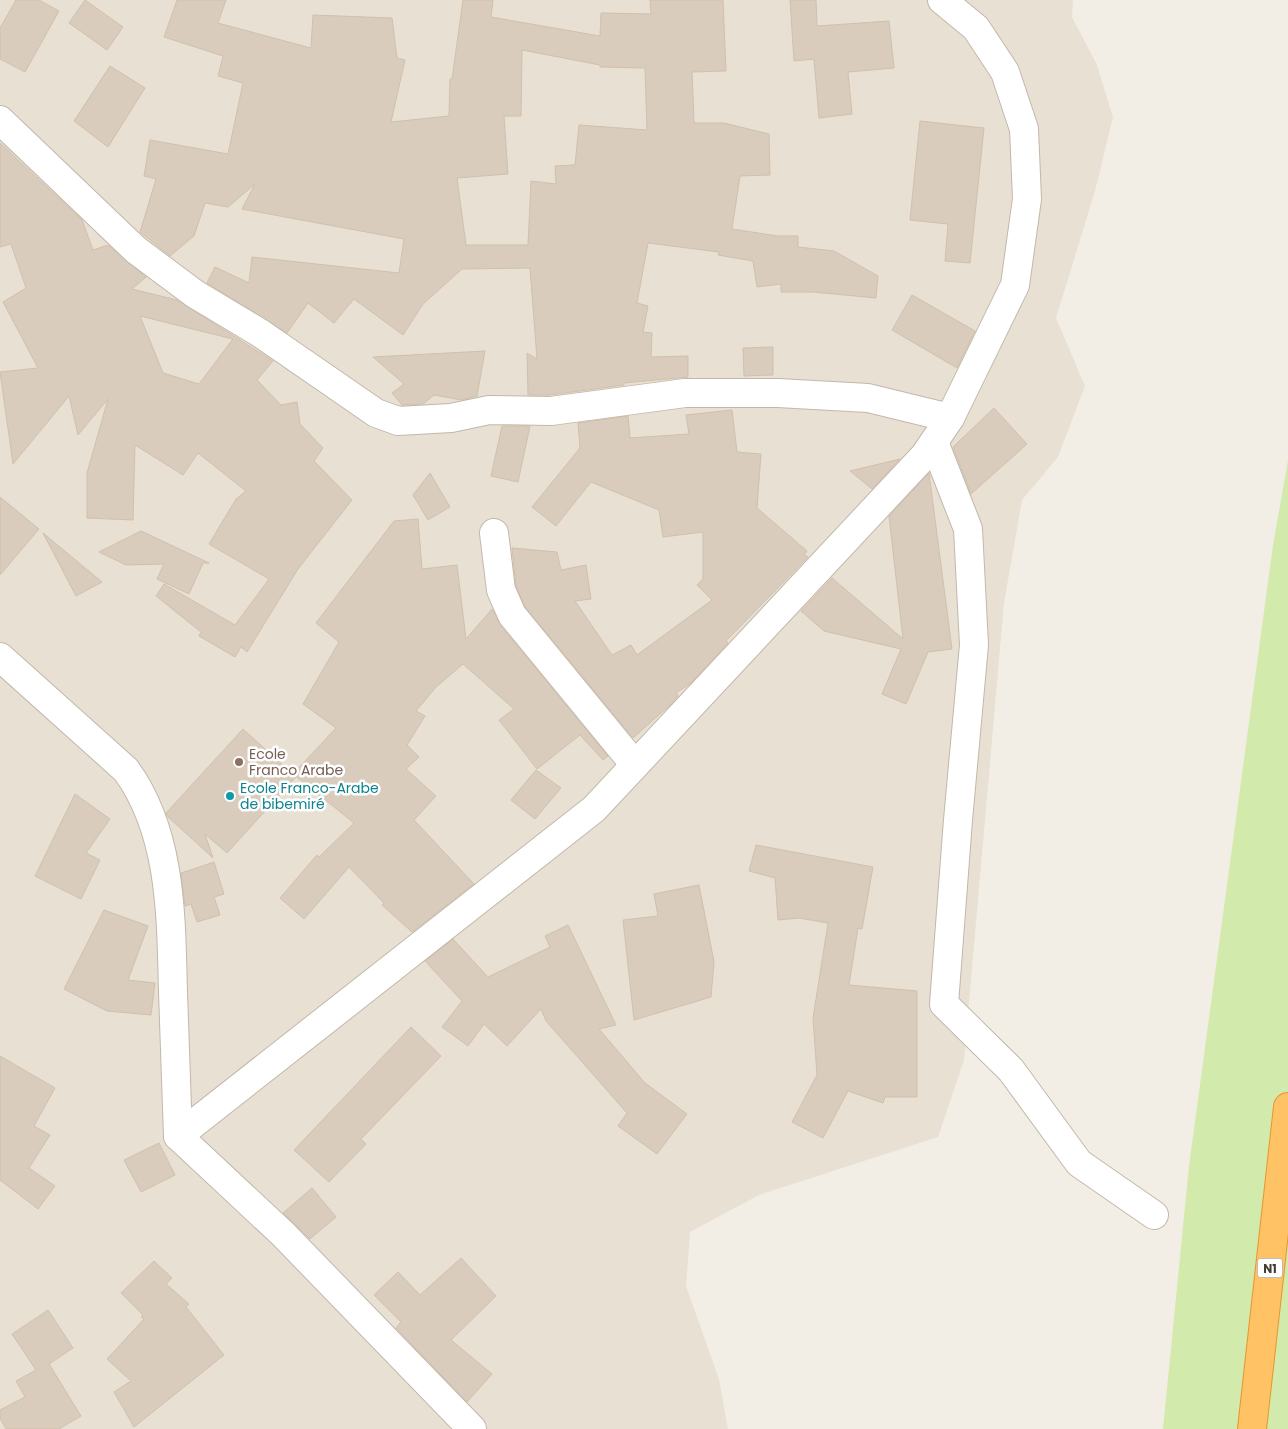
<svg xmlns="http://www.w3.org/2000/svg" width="1288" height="1429" viewBox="0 0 1288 1429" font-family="Poppins,sans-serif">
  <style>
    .residential { fill: #e8e0d2 }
    .green { fill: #d2eaab }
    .building { fill: #d9ccbc; stroke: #d1c0ac; fill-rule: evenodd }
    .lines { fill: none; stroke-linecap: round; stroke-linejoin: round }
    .street-casing { stroke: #c2b8aa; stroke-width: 30 }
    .highway-casing { stroke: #e6962c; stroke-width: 30 }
    .street { stroke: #fff; stroke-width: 28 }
    .highway { stroke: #ffc264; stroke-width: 28 }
    .education-dot { fill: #8d6e63; stroke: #fff; stroke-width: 2 }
    .culture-dot { fill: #0f9aa8; stroke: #fff; stroke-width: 2 }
    .labels { text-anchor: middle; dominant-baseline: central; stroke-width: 5; stroke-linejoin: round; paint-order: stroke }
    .shield { fill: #fff; stroke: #7e7871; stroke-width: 1 }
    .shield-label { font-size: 12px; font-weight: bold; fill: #463e34 }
    .education-label { font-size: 14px; fill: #785e54; stroke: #fff; text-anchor: start }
    .culture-label { font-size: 14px; fill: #0d838f; stroke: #fff; text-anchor: start }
  </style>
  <rect width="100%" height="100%" fill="#f3eee5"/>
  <!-- residential -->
  <path class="residential" d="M0,0H1073L1072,17L1097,65L1113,117L1095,191L1056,318L1085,386L1058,457L1022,500L1004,603L964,1060L938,1137L759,1195L690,1232L686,1286L719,1379L728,1429H0Z"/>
  <!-- green -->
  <path class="green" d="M1288,460V1429H1163L1189,1166L1273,545Z"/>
  <!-- building -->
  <g class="building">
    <path d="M16,0H39L59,11L25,72L0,59V28Z"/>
    <path d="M85,0L123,27L107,50L69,23Z"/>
    <path d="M177,0H226L218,23L311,48L313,15L392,18L397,58L405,60L391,122L449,116L450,79H452L463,0H493L491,17L600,36L601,13L651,14L650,0H723L726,71L692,72L694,123H724L769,134L770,175L740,176L732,229L778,236H798V247L834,251L878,276L876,298L813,292H781V284L757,287L753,261L718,255L719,252L648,243L637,303L648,306L643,332L652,333L651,357L688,356V377L624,383V385L550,395H528L527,353L537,359L530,268L462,269L423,304L403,335L354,299L334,323L308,303L287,333L207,283L215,267L249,283L252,257L399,273L404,239L242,209L255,184L228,207L205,203L194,236L170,256L140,232L156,179L144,176L150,140L228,154L243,83L218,76L223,56L164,37ZM522,50L600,65V67L645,68L647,130L579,125L575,165L555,166L556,184L531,181L528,245H466L457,178L508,174L504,116H521Z"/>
    <path d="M790,0H816L817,26L889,21L894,68L848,72L852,114L819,118L814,59L794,61Z"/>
    <path d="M110,66L145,88L108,147L74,121Z"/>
    <path d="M920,121L984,128L970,263L945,261L948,224L910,220Z"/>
    <path d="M0,143L82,220L93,250L108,245L146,277L132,289L177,300L273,361L257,380L281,405L297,402L300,424L323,448L314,461L352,500L298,569L247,652L241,647L235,657L199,636L201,632L156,596L164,584L235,625L269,579L209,544L236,499L246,491L198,453L183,475L135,445L133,520L87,518V473L108,399L78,435L69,396L13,464L0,372L38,368L3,302L26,288L11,244L0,247ZM140,316L233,339L199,384L163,373Z"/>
    <path d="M912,295L975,331L957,368L892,330Z"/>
    <path d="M773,347V375L744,376L743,348Z"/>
    <path d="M485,351L477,396L462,400L434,395L423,404L402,405L392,393L404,384L373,357Z"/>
    <path d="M994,408L1027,444L971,494L953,447Z"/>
    <path d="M732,410L737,452L761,454L757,508L807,551L804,555L808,557L726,641L728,643L691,683L676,693L678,696L670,705L633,738L525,607L516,586L512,548L557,552L561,570L586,565L591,599L575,601L612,655L631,645L637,655L712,600L697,585L703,579V532L663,537L659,510L591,482L556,526L532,507L580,448L578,423L628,416L630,438L689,434L686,415Z"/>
    <path d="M502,426H530L518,482L491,476Z"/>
    <path d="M900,459L872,489L850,471Z"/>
    <path d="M430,473L450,507L428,520L413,495Z"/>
    <path d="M929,473L952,649L928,652L906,704L882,694L901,649L824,631L801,611L832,578L903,639L889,516Z"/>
    <path d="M0,497L39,529L0,575Z"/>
    <path d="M418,519L422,569L457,565L466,639L492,609L500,625L608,756L603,760L580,735L537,769L499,720L514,709L463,664L436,687L416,711L425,716L407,745L419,757L406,769L436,796L414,820L474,884L412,932L382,905L384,903L349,867L304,919L280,898L317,855L319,857L354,823L293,774L336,728L303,704L339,642L316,623L394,521Z"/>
    <path d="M141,531L209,563H203L189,594L157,579L164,564L126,565L99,552Z"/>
    <path d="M43,533L102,582L76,596Z"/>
    <path d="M243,729L296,777L227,853L205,834L213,858L168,817L166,813Z"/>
    <path d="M536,770L561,788L535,819L511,800Z"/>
    <path d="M75,794L110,819L86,853L100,860L81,899L35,876Z"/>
    <path d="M756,845L873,867L862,929L858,928L849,985L917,991V1097H885L883,1103L848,1091L823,1138L792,1122L817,1075L813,1018L828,923L799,918L778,920L775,878L749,871Z"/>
    <path d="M214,862L224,894L214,897L220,915L197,922L191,904L185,906L181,873Z"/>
    <path d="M699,885L714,962L711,997L634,1020L623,920L658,916L654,894Z"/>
    <path d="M104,910L148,926L128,980L155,983L151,1015L107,1011L64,989Z"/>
    <path d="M568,925L616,1025L599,1029L645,1083L687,1114L657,1154L618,1126L627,1113L546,1021L541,1009L507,1046L484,1024L468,1046L442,1027L462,1001L425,961L453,939L488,977L550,947L545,936Z"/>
    <path d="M411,1027L441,1056L361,1139L366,1144L329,1182L294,1150Z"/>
    <path d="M0,1056L55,1088L34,1126L50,1135L29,1168L55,1186L38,1209L0,1180Z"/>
    <path d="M159,1143L175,1175L141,1192L124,1160Z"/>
    <path d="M312,1188L336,1217L310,1239L283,1213Z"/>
    <path d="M461,1258L496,1296L451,1340L492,1374L467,1402L396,1328L401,1322L374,1295L398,1272L420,1295Z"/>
    <path d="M154,1261L172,1278L166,1284L189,1304L186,1307L224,1355L134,1427L114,1392L131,1381L107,1359L144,1319L141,1317L143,1315L121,1293Z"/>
    <path d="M48,1310L73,1348L49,1364L81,1416L59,1429H6L0,1418V1410L25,1397L16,1381L36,1370L12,1334Z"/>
  </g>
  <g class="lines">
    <defs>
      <g id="street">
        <path d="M0,120L136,250L195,294L260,333L376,413L398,421L451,418L489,410L551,411L685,393H778L868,398L950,418"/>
        <path d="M934,442L968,529L974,645L958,820L944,1004L1011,1070L1079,1163L1154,1215"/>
        <path d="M494,533L501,590L512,615L635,765"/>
        <path d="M0,657L126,770C172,833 171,917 173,992C175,1040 176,1088 178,1136L283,1234L472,1429"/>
        <path d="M178,1136L594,809L925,455L950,418L1015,285L1027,199L1024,129L1005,72L976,28L942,0"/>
      </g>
      <path id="highway" d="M1252,1429L1288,1107"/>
    </defs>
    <!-- street casing -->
    <use href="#street" class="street-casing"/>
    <!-- highway casing -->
    <use href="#highway" class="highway-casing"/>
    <!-- street -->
    <use href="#street" class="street"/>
    <!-- highway -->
    <use href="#highway" class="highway"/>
  </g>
  <!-- markers -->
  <circle class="education-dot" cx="239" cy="762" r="5"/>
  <circle class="culture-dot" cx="230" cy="796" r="5"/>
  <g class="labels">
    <!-- shield labels -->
    <rect class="shield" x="1257.5" y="1258.5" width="25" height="19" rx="4"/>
    <g class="shield-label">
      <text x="1270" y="1268">N1</text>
    </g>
    <!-- education labels -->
    <g class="education-label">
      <text x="249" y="754">Ecole<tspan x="249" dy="16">Franco Arabe</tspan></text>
    </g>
    <!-- culture labels -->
    <g class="culture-label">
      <text x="240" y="788">Ecole Franco-Arabe<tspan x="240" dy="16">de bibemiré</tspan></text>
    </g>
  </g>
</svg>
